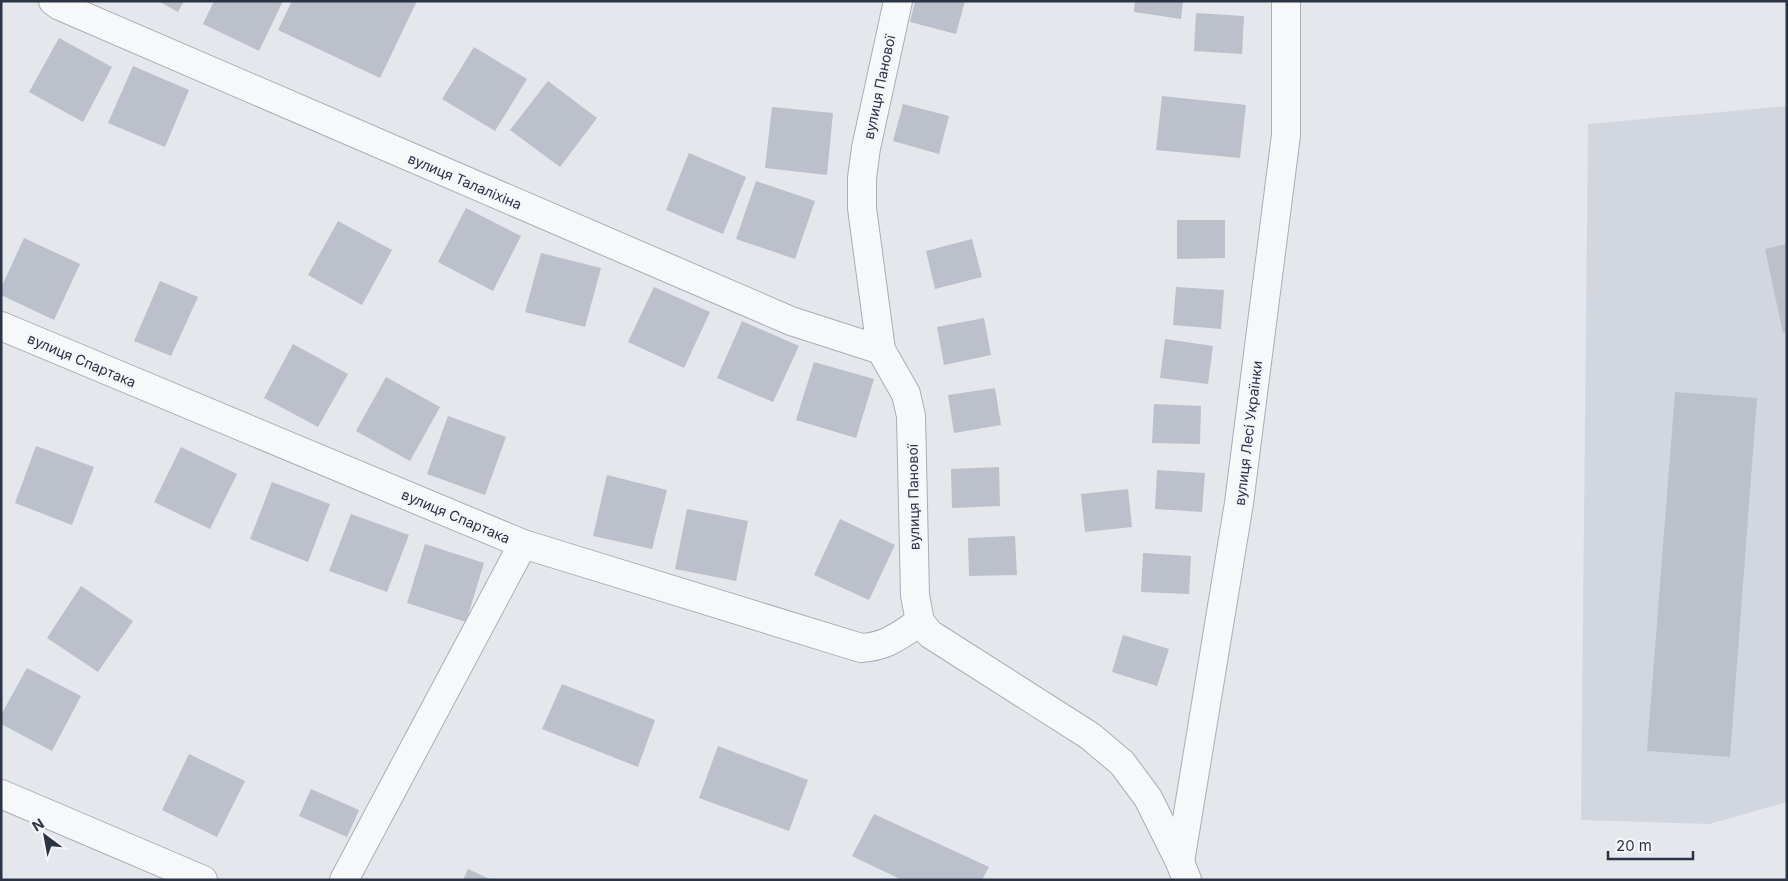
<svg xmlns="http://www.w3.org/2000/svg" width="1788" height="881" viewBox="0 0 1788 881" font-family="Inter,sans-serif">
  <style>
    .built { fill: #d2d6de }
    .building { fill: #bbc0ca }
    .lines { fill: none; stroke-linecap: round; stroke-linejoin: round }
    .street-casing { stroke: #a9aeb7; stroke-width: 30 }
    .street { stroke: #f7f8fa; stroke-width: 28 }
    .labels { text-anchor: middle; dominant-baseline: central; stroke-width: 4.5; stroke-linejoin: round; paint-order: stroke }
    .street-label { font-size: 14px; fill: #2b3445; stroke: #f4f6f9 }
  </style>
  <rect width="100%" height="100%" fill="#e4e7ec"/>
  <!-- built -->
  <path class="built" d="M1787,106V802L1709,824L1581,820L1588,124Z"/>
  <!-- building -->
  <g class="building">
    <path d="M158,1H184L178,12Z"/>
    <path d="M214,1H283L259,51L203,24Z"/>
    <path d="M292,1H417L380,78L278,30Z"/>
    <path d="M915,1H965L956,34L910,22Z"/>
    <path d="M1135,1H1183L1181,19L1134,12Z"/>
    <path d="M1196,13L1244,16L1242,54L1194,51Z"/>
    <path d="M59,38L112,67L83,122L29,92Z"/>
    <path d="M474,47L527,79L495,131L442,99Z"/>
    <path d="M133,66L189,90L165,147L108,123Z"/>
    <path d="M548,81L597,118L560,167L510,130Z"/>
    <path d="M1162,96L1246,105L1240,158L1156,150Z"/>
    <path d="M903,104L949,116L939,154L893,141Z"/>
    <path d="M772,107L833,113L827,175L765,168Z"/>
    <path d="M689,153L746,177L723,234L666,210Z"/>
    <path d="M756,181L815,201L795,259L736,239Z"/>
    <path d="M466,208L521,236L493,291L438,262Z"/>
    <path d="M1177,220H1225V258L1177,259Z"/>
    <path d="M338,221L392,250L362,305L308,275Z"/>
    <path d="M24,238L80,264L54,320L1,295V288Z"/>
    <path d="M972,239L982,277L935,289L926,251Z"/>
    <path d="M1787,244V332L1783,333L1765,249Z"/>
    <path d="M541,253L601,268L585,327L525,312Z"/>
    <path d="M160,281L198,297L171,356L134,341Z"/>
    <path d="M654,287L710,312L684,368L628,342Z"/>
    <path d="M1176,287L1224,290L1221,329L1173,325Z"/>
    <path d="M984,318L991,355L944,365L937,327Z"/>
    <path d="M742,321L799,346L773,402L717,378Z"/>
    <path d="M1165,339L1213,346L1208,384L1160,378Z"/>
    <path d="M293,344L348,374L318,427L264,398Z"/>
    <path d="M814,362L874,379L856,438L796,420Z"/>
    <path d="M386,377L440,407L410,461L356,431Z"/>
    <path d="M995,388L1001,425L954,433L948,395Z"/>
    <path d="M1675,392L1757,398L1730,757L1647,751Z"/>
    <path d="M1154,404L1201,406L1200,444L1152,443Z"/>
    <path d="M448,416L506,437L485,495L427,474Z"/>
    <path d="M36,446L94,467L72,525L15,503Z"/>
    <path d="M181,447L237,474L210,529L154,502Z"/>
    <path d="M999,467L1000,506L952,508L951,469Z"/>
    <path d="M1157,470L1205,473L1202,512L1155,509Z"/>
    <path d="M607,475L667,490L652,549L593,536Z"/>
    <path d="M272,482L330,504L308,562L250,539Z"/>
    <path d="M1128,489L1132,527L1085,532L1081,494Z"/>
    <path d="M687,509L748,521L736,581L675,569Z"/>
    <path d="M351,514L409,535L387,592L329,571Z"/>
    <path d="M840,519L895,545L869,600L814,575Z"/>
    <path d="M1015,536L1017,575L969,576L968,538Z"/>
    <path d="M425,544L484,563L466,622L407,603Z"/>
    <path d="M1143,553L1191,556L1189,594L1141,592Z"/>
    <path d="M81,586L133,621L98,672L47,638Z"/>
    <path d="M1123,635L1169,649L1157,686L1112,672Z"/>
    <path d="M27,668L81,696L52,751L1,724V715Z"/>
    <path d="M562,684L655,720L638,767L542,729Z"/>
    <path d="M718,746L808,780L789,831L699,798Z"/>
    <path d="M189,754L245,781L217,837L162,810Z"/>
    <path d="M311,789L359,810L347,837L299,816Z"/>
    <path d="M874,814L989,867L982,880H902L852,856Z"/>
    <path d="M468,869L492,880H463Z"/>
  </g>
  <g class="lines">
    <defs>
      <g id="street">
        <path d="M53,1L60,6L791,321L881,350"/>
        <path d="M898,1L866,148L862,178V208L881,350L906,394L911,416L915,595L920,622L930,634L1090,736L1122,763L1148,798L1180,862L1187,880"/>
        <path d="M1,326L523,544L861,648C888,646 898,636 920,622"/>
        <path d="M1,794L203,880"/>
        <path d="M1180,862L1239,503L1286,135V1"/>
        <path d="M344,880L523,544"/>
      </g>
    </defs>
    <!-- street casing -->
    <use href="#street" class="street-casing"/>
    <!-- street -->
    <use href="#street" class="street"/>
  </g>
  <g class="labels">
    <!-- street labels -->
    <g class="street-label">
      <text transform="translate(879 87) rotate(-78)">вулиця Панової</text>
      <text transform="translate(465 181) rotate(23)">вулиця Талаліхіна</text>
      <text transform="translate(82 360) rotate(23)">вулиця Спартака</text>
      <text transform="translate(1248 433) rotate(-83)">вулиця Лесі Українки</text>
      <text transform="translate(913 497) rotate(-91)">вулиця Панової</text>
      <text transform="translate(456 516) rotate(23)">вулиця Спартака</text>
    </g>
  </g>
  <!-- border -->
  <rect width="1788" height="881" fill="none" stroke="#2b3445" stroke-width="5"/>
  <!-- north arrow -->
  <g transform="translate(45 836) rotate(328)" stroke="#f4f6f9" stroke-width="4" paint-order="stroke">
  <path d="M0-4L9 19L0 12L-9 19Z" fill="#2b3445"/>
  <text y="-8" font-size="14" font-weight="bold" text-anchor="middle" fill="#2b3445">N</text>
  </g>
  <!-- scale -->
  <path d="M1608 851v8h85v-8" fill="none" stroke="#2b3445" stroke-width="2.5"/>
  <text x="1616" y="851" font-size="15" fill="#2b3445" stroke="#f4f6f9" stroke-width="4" paint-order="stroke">20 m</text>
</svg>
